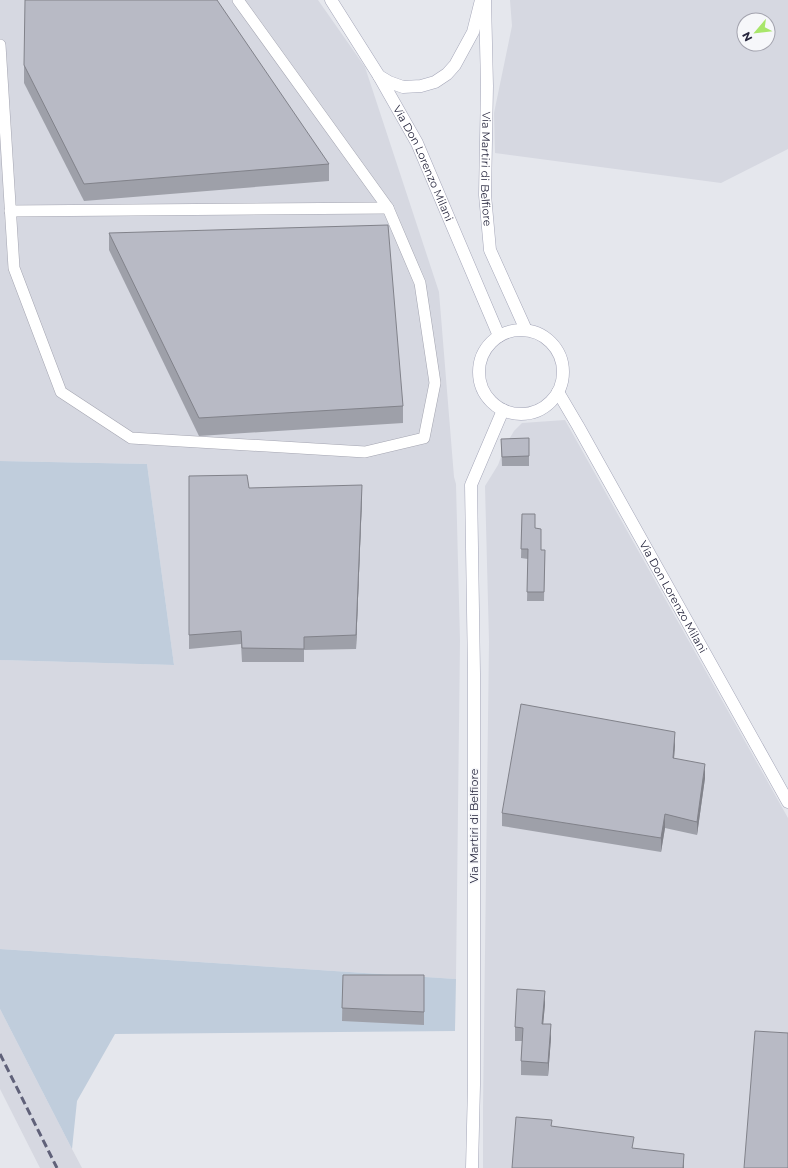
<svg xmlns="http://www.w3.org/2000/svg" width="788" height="1168" viewBox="0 0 788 1168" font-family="Montserrat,sans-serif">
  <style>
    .built { fill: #d6d8e1; fill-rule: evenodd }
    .green { fill: #c0cddc }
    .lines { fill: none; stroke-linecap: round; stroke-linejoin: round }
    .lane-casing { stroke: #a4a5b1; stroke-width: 12 }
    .secondary-casing { stroke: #a4a6b8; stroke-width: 13 }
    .lane { stroke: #fff; stroke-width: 11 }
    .secondary { stroke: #fff; stroke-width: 12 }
    .rail { stroke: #606179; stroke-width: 3; stroke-dasharray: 8 4; stroke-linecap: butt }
    .wall { fill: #9ea0a9 }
    .shaded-wall { fill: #81828a }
    .building { fill: #b8bac5; stroke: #81828a }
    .labels { text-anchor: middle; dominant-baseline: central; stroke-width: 3; stroke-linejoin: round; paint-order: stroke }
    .street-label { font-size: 11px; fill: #26263d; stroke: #f6f7fa }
  </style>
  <rect width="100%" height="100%" fill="#e5e7ed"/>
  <!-- built -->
  <g class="built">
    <path d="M0,0H318L365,67L439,292L454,477L456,484L460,641L456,979L0,949V660L174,665L147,464L0,461Z"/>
    <path d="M510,0H788V149L721,183L495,153L494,113L512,26ZM744,20H768V44H744Z"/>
    <path d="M565,420L788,818V1168H483V1109L489,641L485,486L498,465L505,446L514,431L522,423Z"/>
    <path d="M0,1009L72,1149L82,1168H40L0,1089Z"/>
  </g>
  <!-- green -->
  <g class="green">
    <path d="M0,461L147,464L174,665L0,660Z"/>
    <path d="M0,949L456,979L455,1031L115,1034L77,1101L72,1149L0,1009Z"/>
  </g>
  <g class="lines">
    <defs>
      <g id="lane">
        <path d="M0,45L14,268L61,392L131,438L365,452L424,438L435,383L420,283L388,208L238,0"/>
        <path d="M10,211L388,208"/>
      </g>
      <g id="secondary">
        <path id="s1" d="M331,0L379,76L417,143L499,336"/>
        <path id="s2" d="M485,0L487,86L485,195L490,250L526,330"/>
        <path d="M379,76L389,82L403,87L421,86L435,82L447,74L455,65L473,32L481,0"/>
        <circle cx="521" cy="372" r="42"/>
        <path id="s3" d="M558,392L578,426L788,802"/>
        <path d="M472,1168L474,1085V673L471,485L503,410"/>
      </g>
    </defs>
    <!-- lane casing -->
    <use href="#lane" class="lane-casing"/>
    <!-- secondary casing -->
    <use href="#secondary" class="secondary-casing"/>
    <!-- lane -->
    <use href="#lane" class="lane"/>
    <!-- secondary -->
    <use href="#secondary" class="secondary"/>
    <!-- rail -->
    <path class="rail" d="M0,1054L57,1168"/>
  </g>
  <!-- wall -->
  <g class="wall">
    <path d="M24,65L329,164V181L84,201L24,83Z"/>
    <path d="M109,233L403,406V423L199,436L109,250Z"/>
    <path d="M501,439L529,456V466H502Z"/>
    <path d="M189,476L249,488L362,498L356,649L304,650V662H242L241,644L189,649Z"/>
    <path d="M522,514L535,528L541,550H545L544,601H527L528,559L521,558Z"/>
    <path d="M675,745L674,758L705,778L697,835L665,828L661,852L502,826V813Z"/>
    <path d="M343,975H424V1025L342,1021Z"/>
    <path d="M545,1004L543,1024L551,1038L548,1076L521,1075V1061L522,1041H515V1027Z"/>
  </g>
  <!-- shaded-wall -->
  <g class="shaded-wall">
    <path d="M362,485V498L356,649V635Z"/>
    <path d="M675,732V745L673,771V758Z"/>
    <path d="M705,764V778L697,835V822Z"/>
    <path d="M665,814V828L661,852V838Z"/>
    <path d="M545,991V1004L542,1037V1024Z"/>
    <path d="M551,1024V1038L548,1076V1063Z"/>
    <path d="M684,1154V1168H683Z"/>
  </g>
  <!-- building -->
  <g class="building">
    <path d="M25,0H217L329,164L84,184L24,65Z"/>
    <path d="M388,225L403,406L199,418L109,233Z"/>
    <path d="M529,438V456L502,457L501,439Z"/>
    <path d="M247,475L249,488L362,485L356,635L304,637V649L242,648L241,631L189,635V476Z"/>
    <path d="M522,514H535V528L541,529V550H545L544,592H527L528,549H521Z"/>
    <path d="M521,704L675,732L673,758L705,764L697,822L665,814L661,838L502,813Z"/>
    <path d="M343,975H424V1012L342,1008Z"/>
    <path d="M517,989L545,991L542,1024H551L548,1063L521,1061L523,1028L515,1027Z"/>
    <path d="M755,1031L788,1033V1168H744Z"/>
    <path d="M516,1117L552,1120L551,1126L634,1137L632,1148L684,1154L683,1168H512Z"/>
  </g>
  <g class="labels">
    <!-- street labels -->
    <g class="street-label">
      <text stroke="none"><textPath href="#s1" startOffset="188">Via Don Lorenzo Milani</textPath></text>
      <text stroke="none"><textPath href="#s2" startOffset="169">Via Martiri di Belfiore</textPath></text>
      <text stroke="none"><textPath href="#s3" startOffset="235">Via Don Lorenzo Milani</textPath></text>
      <text transform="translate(474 826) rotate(-90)">Via Martiri di Belfiore</text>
    </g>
  </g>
  <!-- north arrow -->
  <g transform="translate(756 32) rotate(242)"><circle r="19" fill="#f6f7fa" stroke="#a3a3ae"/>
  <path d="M0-3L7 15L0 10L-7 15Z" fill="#a8e66a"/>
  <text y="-6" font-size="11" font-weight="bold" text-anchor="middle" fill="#26263d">N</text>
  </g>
</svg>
